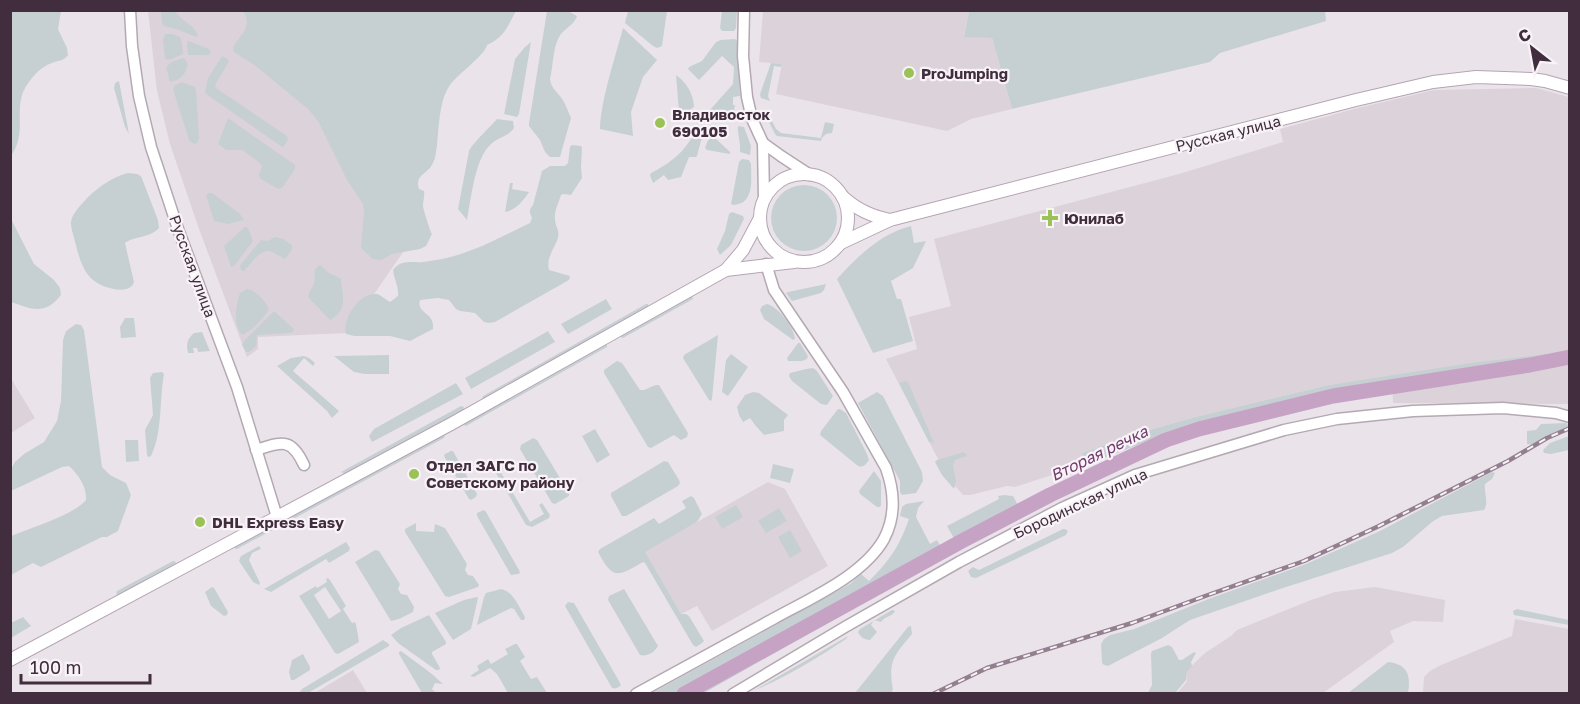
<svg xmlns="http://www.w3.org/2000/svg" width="1580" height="704" viewBox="0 0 1580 704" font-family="'Golos Text',sans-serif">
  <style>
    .built { fill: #dcd2da }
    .green { fill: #c6d0d3; fill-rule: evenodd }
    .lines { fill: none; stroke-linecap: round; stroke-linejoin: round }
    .river { stroke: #c6a3c5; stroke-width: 15 }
    .secondary-casing { stroke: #b4a9b3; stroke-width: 13 }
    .primary-casing { stroke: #b5a4b3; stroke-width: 14 }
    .secondary { stroke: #fff; stroke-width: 10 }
    .primary { stroke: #fff; stroke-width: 12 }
    .rail-casing { stroke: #937f90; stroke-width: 4.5 }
    .rail { stroke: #f8f3f7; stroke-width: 2; stroke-dasharray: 7; stroke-linecap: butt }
    .poi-dot { fill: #9ac256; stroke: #f8f3f7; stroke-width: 2 }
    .labels { text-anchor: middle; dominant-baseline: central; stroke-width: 4.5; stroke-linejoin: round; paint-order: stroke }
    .poi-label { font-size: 15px; font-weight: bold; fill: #412d3e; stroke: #f8f3f7; text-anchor: start }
    .street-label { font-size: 15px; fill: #412d3e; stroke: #f8f3f7 }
    .water-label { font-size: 16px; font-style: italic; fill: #713b6d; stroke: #f8f3f7 }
  </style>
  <rect width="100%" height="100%" fill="#eae4ea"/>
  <!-- built -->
  <g class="built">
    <path d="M148,11H279L417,232L347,333L258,337V349L247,357L199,229L170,144L157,91Z"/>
    <path d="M763,11H969L964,36L992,38L1012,109L971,119L947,131L776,94L782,64L759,62Z"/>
    <path d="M1536,88L1569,97V404L1393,403L1392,376L1329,385L1195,417L1139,433L1082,453L1084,460L1071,464L1067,470L1015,487L1007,486L970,495H963L948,478L886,359L917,349L909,317L951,306L934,239L1179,174L1283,142L1280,129L1358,108L1434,90Z"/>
    <path d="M10,377L35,418L11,433H10Z"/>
    <path d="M768,482L785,489L828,566L712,631L697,606L681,614L644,552Z"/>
    <path d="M1375,587L1445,600L1443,622L1413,621L1390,631L1394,642L1323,693L1177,694L1187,681L1185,672L1205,653L1231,636L1237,630L1311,600L1335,592Z"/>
    <path d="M1515,619L1569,629V693H1423L1424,677L1430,671L1441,665L1512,636Z"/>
    <path d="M353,670L367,693L313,694Z"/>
  </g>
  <!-- green -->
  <g class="green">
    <path d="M11,10L61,11L58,29L67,48L68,55C64,61 59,60 52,63C40,67 31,78 25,88C13,111 28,132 11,156Z"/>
    <path d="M161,11H175C181,21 194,24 198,36L196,37L179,30L164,26L162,23Z"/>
    <path d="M243,11H516C507,27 505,37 487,45C485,55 458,74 450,85C439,100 439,128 437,145C436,151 436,157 433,163C428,174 414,175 419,189L424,191C425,197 423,200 423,206C423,208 430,231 432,234L426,246L420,249L392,254L381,260L373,259L361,248L364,212L363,204L347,180L318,121L308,109L257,67L234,52L233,47C241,34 253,27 243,11Z"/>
    <path d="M547,11H568L577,16C574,26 562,29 558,39C553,50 553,66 550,79C551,87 555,90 560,96C565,102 568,111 571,118L560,157H550L545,152L540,140L529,126V123Z"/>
    <path d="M628,11H667L662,46L657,48L653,46L625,23Z"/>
    <path d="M722,11H737L736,28L734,31H722L720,28Z"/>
    <path d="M969,11L1325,10L1326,21L1220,53L1210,62L1012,109L992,38L964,37Z"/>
    <path d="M623,28L657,60L643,77L631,112L633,136L600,129C601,99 615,58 623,28Z"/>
    <path d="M165,34H172L180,37L182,43L183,54L169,60L165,59L163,40Z"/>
    <path d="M735,39L737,41L740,96L733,97V105H735L734,110L715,115L710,110L733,84L734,67L722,56L699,80L688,69L689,67L702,61L716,42L721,40Z"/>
    <path d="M189,41L209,49L211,53L208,55H188L187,42Z"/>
    <path d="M531,42L519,114L517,117L504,114L515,59L525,47Z"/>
    <path d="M222,56L229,60L228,63L215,85L216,88L287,136L288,140L284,146L282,147L206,94L205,92L208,78Z"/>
    <path d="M184,58L188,64C185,75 181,80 170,82L166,67L173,61Z"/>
    <path d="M771,63L782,64L781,67L774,66L768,96L770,101L761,98L760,94Z"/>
    <path d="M676,75C687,83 693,93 694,107L688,111L679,112Z"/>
    <path d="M119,81L129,134L125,127L114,88L115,83Z"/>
    <path d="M182,82L195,87L196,90L199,138L197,143L194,144L189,140L173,89L175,85Z"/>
    <path d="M765,114L769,115L776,129L781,133L821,138L825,122L834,124L832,133L826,134L822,138L821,141L777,136L775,134Z"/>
    <path d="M228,118L295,165V169L282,188L278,189L261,179L259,175L262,166L260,163L242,150H226L218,144Z"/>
    <path d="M497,119L513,121L514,128C508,137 498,137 491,144C475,158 471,199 467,220L458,209L469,151C472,144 491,126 497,119Z"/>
    <path d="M705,126L709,131L701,141L697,156L696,157H689L681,177L668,180L664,175L653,183L650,175L651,173C663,167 673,160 682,151C691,141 693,133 705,126Z"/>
    <path d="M738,126L744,127L751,146L750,155L740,152C741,143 737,132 738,126Z"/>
    <path d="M713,136L730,152V154L707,150L705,148C707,143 708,138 713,136Z"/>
    <path d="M572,145L581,146L582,148L581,167L582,178L571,195L563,194L561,195C559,202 554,211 555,219C555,226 560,230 558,238C554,249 546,258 549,270L570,276L569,280L495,322L489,323L484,322L475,313L460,311L456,309L449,300L438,298L420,300C416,314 435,312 433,329L410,341L390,336H354L346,334C342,319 359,292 377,294C381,295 386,300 390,302L398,296C399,287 394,279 393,270C401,259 412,263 423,262C430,261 436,260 442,259C473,253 502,236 530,223L532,218C529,212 529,210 533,205L542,171L550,166H565L568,163L570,147Z"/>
    <path d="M742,159L749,160L751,164C751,180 755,204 733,205L731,204L739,162Z"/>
    <path d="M128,173L137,174L141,176L158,220L159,228C150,238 135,236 125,243L134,282C130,296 102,288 93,280C81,270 78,252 74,238C73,234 71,228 71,224C70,215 82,204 88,197C100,186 112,177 128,173Z"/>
    <path d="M510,183H513L512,189L529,192C524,200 515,211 505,212Z"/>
    <circle cx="804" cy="218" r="33"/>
    <path d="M209,193H212L239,213L244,220L228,224L214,221L206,195Z"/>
    <path d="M732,212L743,216L744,219L731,245L720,255L717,249L725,231L729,214Z"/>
    <path d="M10,217L34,264L54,280L60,288L61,295C45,316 31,309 11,302Z"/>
    <path d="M911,226L914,243L926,241L913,268L891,281L897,299H901L913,341L873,353L837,279C857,257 881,233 911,226Z"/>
    <path d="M245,227L248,228L253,241L234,266L231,267L224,246Z"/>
    <path d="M275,237L283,239L292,245V250L285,259C280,257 277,254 272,252C261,247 251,264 244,271L241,270L240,266L242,263L261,240L268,241Z"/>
    <path d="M320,265L329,273L340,278L341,280C343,297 348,310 330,320L308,297C309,291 312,289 314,283C317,275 310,272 320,265Z"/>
    <path d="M826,284L824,290L821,293L792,301L786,293L788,292Z"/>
    <path d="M247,289C256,290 265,301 269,309C263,319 253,330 242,335C232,322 236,308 240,293Z"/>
    <path d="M692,295L693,299L623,338L621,337V335Z"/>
    <path d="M606,299L612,309L568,334L561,324Z"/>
    <path d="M646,304H648V307L483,399L482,398L483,396Z"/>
    <path d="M767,304C779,307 794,328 795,339L793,340L764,319L760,310L762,306Z"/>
    <path d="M273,312H275L293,328L294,331L290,333L257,335L256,346L249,352H246L242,345L244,341Z"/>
    <path d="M125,318H134L136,337L121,338L120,327Z"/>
    <path d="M76,324L81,325L84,330L102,467L110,475L126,483L131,495L118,531L107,537H102L41,567L33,563L11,575V536C32,527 72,516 86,500C87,487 78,474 69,466L62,467L11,491V469L15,462L24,454L44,442L57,421L61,401L63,340L66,331Z"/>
    <path d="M548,331L555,342L471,389L465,378Z"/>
    <path d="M202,332L210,351L198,352L197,348H193L194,353H188C186,344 187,339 194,333Z"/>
    <path d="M718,335L712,399L711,401L709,400L683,358L684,355Z"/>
    <path d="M798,343H800L808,356L807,359L802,361H788L787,358Z"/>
    <path d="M607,344V347L466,426L464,425L463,424Z"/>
    <path d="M1564,352L1562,356L1334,390L1196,425L1160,436L1097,461L1084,460L1082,453L1139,433L1195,417L1329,385L1471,363Z"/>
    <path d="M731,354L748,367L728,396L722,392L726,360Z"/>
    <path d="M389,355V374H365L354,372L334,356Z"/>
    <path d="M304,356L309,358L315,363L313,366L304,358L293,371L339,411L332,418L327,411L277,366L291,358Z"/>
    <path d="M617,361L622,363L640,390C647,391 652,384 659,385L688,433L687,437L681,440L674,435L651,448L648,447L604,373V370Z"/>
    <path d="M813,368L817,371L833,396L827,405L821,404L792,381L789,376L790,373L806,369Z"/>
    <path d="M162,372L164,374C159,402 163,431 151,456L148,457L147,455L145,430L153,415L150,378L153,373Z"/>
    <path d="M905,381L908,382L934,443L929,442L899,383Z"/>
    <path d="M456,383L463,394L372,442L369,436L374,429Z"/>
    <path d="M753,392L759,393L788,415L784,420V431L764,435L755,425L750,418L743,422L739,415L737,407L745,395Z"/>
    <path d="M877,392L883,396L922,472L923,481L916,493L902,495L900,492V481L858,403Z"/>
    <path d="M461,406L464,407L463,410L447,419L345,474L341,472Z"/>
    <path d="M838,409H840L846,413L867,454L869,460C866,464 864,468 858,466L820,435L821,431Z"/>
    <path d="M1566,423L1569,426L1547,436L1532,445L1527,444V431L1536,430L1541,424Z"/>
    <path d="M595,429L610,455L597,463L582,436Z"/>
    <path d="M442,435L445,436L444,438L237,549H235V546Z"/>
    <path d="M1569,436V450L1551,454L1544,453L1543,450L1550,443Z"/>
    <path d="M533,438L537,440L569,493V496L555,504L552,503L520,449L521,445Z"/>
    <path d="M125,440H138L139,461L126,462Z"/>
    <path d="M451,451H453L477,494L476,497L471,500L469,499L444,456L445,454Z"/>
    <path d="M964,452L967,456L955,460L953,466L956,481L954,489L942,475L935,462L937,460Z"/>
    <path d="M493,459L530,522L544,514L539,505L542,503L550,515L549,518L532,527L526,525L489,461Z"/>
    <path d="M664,461L668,462L679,480L680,483L678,486L626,516H622L611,496V493Z"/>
    <path d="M773,464L794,469L790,483L770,478Z"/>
    <path d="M874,471L881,481V505L880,507H877L860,494L859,491Z"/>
    <path d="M1492,472L1495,473L1492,479L1485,484C1484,493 1489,503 1484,510L1442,516L1432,522L1403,547L1392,553L1280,589L1190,620L1162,638L1108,666L1104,665L1102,663L1101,644L1104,639L1110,635L1134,629L1211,598L1306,564L1380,531Z"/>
    <path d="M1004,495L1013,496L1019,507L1018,518L960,549L947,526L999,499L998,496Z"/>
    <path d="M691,496L694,498L702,514L697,522L645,552L681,614H686L689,616L704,641L702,643L696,647L693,645L645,563L643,562C617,577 613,580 598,552L600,549L654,518L659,524L686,508L682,501Z"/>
    <path d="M924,501L918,508L916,517L930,544L937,540L946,556L704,693H652L850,584L861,574L869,581C890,560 899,547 909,519L900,516L902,507L906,504Z"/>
    <path d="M736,505L743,517L722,529L715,517Z"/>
    <path d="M779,508L787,521L766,533L758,521Z"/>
    <path d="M484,510L486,512L519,570L520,573L518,574L511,575L477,516V513Z"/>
    <path d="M416,523V531L434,532L435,524L445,528L467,564L465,570L468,575L473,576L479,585L478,587L449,597L445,596L405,532V529Z"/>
    <path d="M1063,529H1065L1068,531L1066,535L976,578L971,577L968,571L973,567L979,570Z"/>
    <path d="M790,530L802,551L790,558L778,537Z"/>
    <path d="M346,542L350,548L349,551L329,563L326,559L271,592L264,589Z"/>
    <path d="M259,546L261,549L252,553L249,560L260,583L259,585L253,582L239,561L241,556Z"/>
    <path d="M375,550L379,551L400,584L398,589L401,594L407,595L414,607L413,612L399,619L391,621L355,562Z"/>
    <path d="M173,561L176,562L175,565L119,595L116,594L117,591Z"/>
    <path d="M328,578L330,580L346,606L343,609L352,623L355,622C356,623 359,640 359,642L338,654L335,653L299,596L316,586L317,588L327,582L326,579ZM325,587L341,611L329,619L314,595Z"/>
    <path d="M212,587L214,588L228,612L227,615L224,616L211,606L205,592Z"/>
    <path d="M501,589C513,591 519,607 525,617L524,620H521L514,609L511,608L477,625L484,597L486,593Z"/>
    <path d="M624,589L658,646C655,652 647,657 640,655L608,600L609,596Z"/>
    <path d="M477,597L478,598L471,629L453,640L435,613L464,600Z"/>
    <path d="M568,602L574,603L619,681L621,685C618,688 616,689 612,688L565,606Z"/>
    <path d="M1517,609L1569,620V625L1514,615L1513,611Z"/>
    <path d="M892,610L895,611C892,617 885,616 881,622L874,620L871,625L877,632L870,640C865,640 860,637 858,632L860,629Z"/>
    <path d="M429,615L446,642V644L432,652V654L440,668L439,670H436L398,643L391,635L401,628Z"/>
    <path d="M23,617L31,626L11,638V623Z"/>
    <path d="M911,626L912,634C894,656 888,660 893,689L891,693H855L908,627Z"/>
    <path d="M848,636L846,639C817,658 787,677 755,690Z"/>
    <path d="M383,640L389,644V646L308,693H299L302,689Z"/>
    <path d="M515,644H517L525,657L520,661L531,679L537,677L547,693H508L497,674L490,668L474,677L470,676L479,670L477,666L488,659L491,664L508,654L505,649Z"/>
    <path d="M1168,645L1172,647L1179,660H1182L1194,652L1196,653L1191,662L1192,666L1186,673V680L1175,693H1148L1152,685L1151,654L1152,651Z"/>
    <path d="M401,651L432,674L443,684L435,683L432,689L436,693H422L399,654V652Z"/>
    <path d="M303,654L310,667V670L294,680H291L289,672L292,660Z"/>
    <path d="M1388,662C1408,664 1411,676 1408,693H1348Z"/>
  </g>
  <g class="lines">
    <!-- river -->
    <path class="river" d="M684,694L962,541L1050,495L1166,440L1199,429L1333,396L1530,365L1570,357"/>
    <defs>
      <g id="secondary">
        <path d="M130,10L132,46L139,96L151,147L178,229L237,387L277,517"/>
        <path d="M744,10L743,56L747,97L752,119L763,143L764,199"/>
        <path d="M763,143L781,156L810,175"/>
        <path d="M256,450C282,442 291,437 304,465"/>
        <path d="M636,694C682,669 728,644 773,619C809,599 863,576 884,539C896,516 895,493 886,468L843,392L774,290L766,264"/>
        <path d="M733,694L845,627L959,562L1062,508L1135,475L1284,430L1337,419L1413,411L1503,408L1556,413L1570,417"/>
      </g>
      <g id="primary">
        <circle cx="804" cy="218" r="44"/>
        <path d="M843,197C858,210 871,216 890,220"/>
        <path d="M841,243L890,220L1356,100L1433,82L1476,77L1531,79L1545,81L1570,88"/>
        <path d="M726,270L794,262"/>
        <path d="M10,660L451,424L726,270L743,250L760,218"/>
      </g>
    </defs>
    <!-- secondary casing -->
    <use href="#secondary" class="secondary-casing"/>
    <!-- primary casing -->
    <use href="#primary" class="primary-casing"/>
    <!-- secondary -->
    <use href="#secondary" class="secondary"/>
    <!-- primary -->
    <use href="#primary" class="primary"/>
    <defs>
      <path id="rail" d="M933,694L987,668L1132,623L1208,595L1304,561L1379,526L1508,461L1547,438L1570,428"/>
    </defs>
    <!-- rail casing -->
    <use href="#rail" class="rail-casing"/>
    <!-- rail -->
    <use href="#rail" class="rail"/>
  </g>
  <!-- markers -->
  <g class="poi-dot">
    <circle cx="909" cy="73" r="6"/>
    <circle cx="660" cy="123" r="6"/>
    <path d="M1047 209h6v6h6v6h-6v6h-6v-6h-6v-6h6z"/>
    <circle cx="414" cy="474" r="6"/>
    <circle cx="200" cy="522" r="6"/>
  </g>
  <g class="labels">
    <!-- poi labels -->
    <g class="poi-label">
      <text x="921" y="73">ProJumping</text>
      <text x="672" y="114">Владивосток<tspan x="672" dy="17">690105</tspan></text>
      <text x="1064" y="218">Юнилаб</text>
      <text x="426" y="465">Отдел ЗАГС по<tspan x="426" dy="17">Советскому району</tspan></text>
      <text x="212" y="522">DHL Express Easy</text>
    </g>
    <!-- street labels -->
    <g class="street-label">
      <text transform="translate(1228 133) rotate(-14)">Русская улица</text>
      <text transform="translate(193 266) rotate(70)">Русская улица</text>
      <text transform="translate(1080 503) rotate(-25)">Бородинская улица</text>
    </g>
    <!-- water labels -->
    <g class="water-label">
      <text transform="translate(1099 453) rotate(-26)">Вторая речка</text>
    </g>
  </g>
  <!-- border -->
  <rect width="1580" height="704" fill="none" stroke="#412d3e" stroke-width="24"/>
  <!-- north arrow -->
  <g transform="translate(1532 48) rotate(329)" stroke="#f8f3f7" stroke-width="4.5" paint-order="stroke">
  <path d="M0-4.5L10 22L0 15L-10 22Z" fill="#412d3e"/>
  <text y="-9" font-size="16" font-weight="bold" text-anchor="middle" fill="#412d3e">С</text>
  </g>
  <!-- scale -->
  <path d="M21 674v9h129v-9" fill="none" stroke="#412d3e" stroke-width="3"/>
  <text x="30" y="674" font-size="18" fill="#412d3e" stroke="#f8f3f7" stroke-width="4.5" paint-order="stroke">100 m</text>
</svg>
